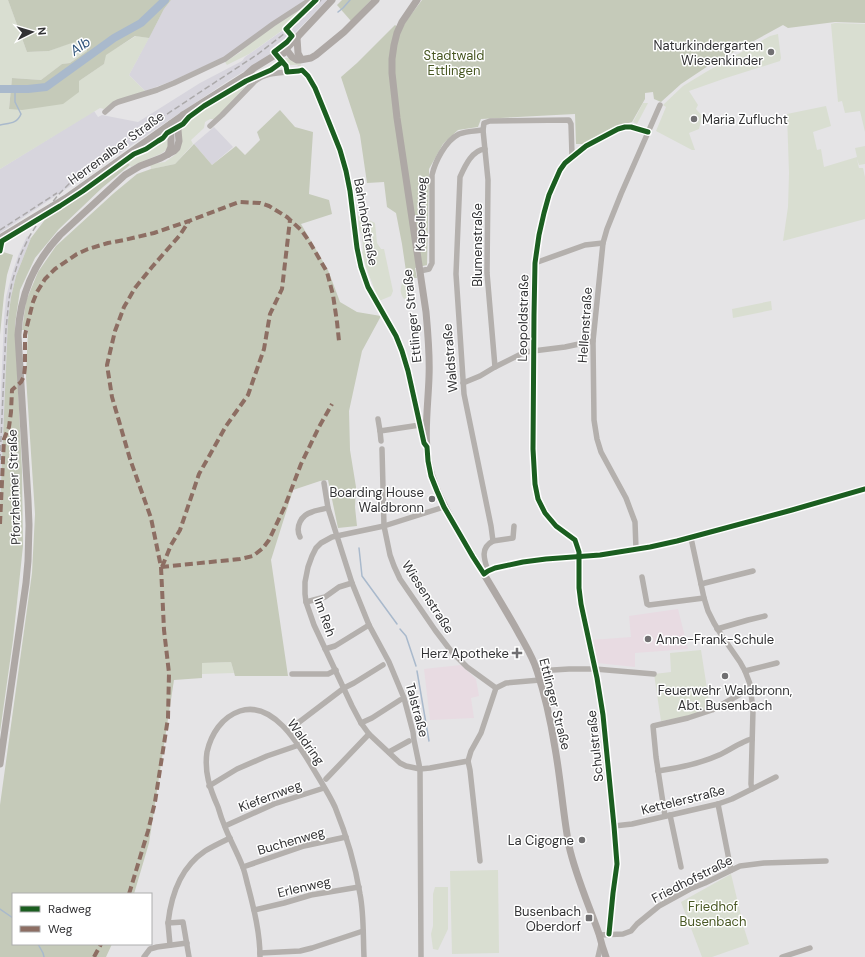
<svg xmlns="http://www.w3.org/2000/svg" width="865" height="957" viewBox="0 0 865 957" font-family="'DM Sans',sans-serif">
  <style>
    .built { fill: #d7d5dd }
    .education { fill: #e8dbe2 }
    .green { fill: #d9ded1 }
    .forest { fill: #c5cab9 }
    .lines { fill: none; stroke-linecap: round; stroke-linejoin: round }
    .stream { stroke: #a9b9cc; stroke-width: 1.5 }
    .river { stroke: #a9b9cc; stroke-width: 8 }
    .minor { stroke: #b4b0ad; stroke-width: 5.5 }
    .major { stroke: #aea8a5; stroke-width: 7 }
    .rail { stroke: #aba9aa; stroke-width: 1.5; stroke-dasharray: 6 3; stroke-linecap: butt }
    .quiet { stroke: #8d6e63; stroke-width: 4; stroke-dasharray: 8 4; stroke-linecap: butt }
    .cycleway-casing { stroke: #fff; stroke-width: 8 }
    .cycleway { stroke: #1b5e20; stroke-width: 5 }
    .poi-dot { fill: #717072; stroke: #fff; stroke-width: 1.5 }
    .labels { text-anchor: middle; dominant-baseline: central; stroke-width: 3; stroke-linejoin: round; paint-order: stroke }
    .poi-label { font-size: 13px; fill: #323234; stroke: #fff; text-anchor: end }
    .park-label { font-size: 13px; fill: #495824; stroke: #fff }
    .street-label { font-size: 13px; fill: #323234; stroke: #fff }
    .water-label { font-size: 14px; font-style: italic; fill: #30547b; stroke: #fff }
  </style>
  <rect width="100%" height="100%" fill="#e5e4e6"/>
  <!-- built -->
  <g class="built">
    <path d="M171,0H307L224,57L172,81L145,91L129,75L164,9Z"/>
    <path d="M318,0H327L286,42L256,64L228,81L0,233V169L94,111L98,117L102,115L138,122L200,83L242,61L245,57L279,33L287,28H288Z"/>
    <path d="M214,127L233,147L212,165L194,144Z"/>
    <path d="M27,236L31,238L16,276L11,297L8,320L0,506V415L4,319L6,297L12,274L18,256Z"/>
  </g>
  <!-- education -->
  <g class="education">
    <path d="M678,609L688,649L635,653V667L597,663L591,640L631,637L629,616Z"/>
    <path d="M461,665L476,679L479,696L471,698L474,718L430,720L424,669Z"/>
  </g>
  <!-- green -->
  <g class="green">
    <path d="M0,0H8L27,52L49,51L83,38L87,51L70,63L62,64L41,80L12,78L9,108L79,81L104,64L105,55L136,36L149,38L129,75L145,91L116,101L104,109L100,108L0,169Z"/>
    <path d="M312,0H314L284,29L249,54L227,65L225,62L242,51L240,49Z"/>
    <path d="M835,23L865,24V132L860,111L845,113L842,101L838,102L831,24Z"/>
    <path d="M778,34L781,58L780,61L726,78L689,91L698,105L696,109L702,116L699,129L689,133L695,150H692L656,131L666,107L663,105L683,86L706,72L770,36Z"/>
    <path d="M286,58H289L300,62L301,66H298L297,65H290L289,66L282,59Z"/>
    <path d="M251,80L216,119H210L205,122L204,128L191,140L193,144L175,164L151,169L150,164L165,162L172,157L177,153L181,127C186,124 187,119 191,116C210,103 230,93 249,81Z"/>
    <path d="M643,103H648L637,124L633,122Z"/>
    <path d="M826,106L831,126L813,132L817,150L821,149L824,167L857,157L855,148L865,146V164L859,165L857,159L859,168H863L865,177V219L783,241L788,207L789,173L787,114Z"/>
    <path d="M166,138C169,141 169,143 168,147C164,155 153,156 146,160C141,162 136,164 131,167L127,161L137,154L146,150L160,141H164Z"/>
    <path d="M358,215L375,223L377,243L381,249H384L393,291L391,296L379,301L366,267L362,252L363,251L362,234L359,230Z"/>
    <path d="M406,282L409,283L410,293L409,298L404,299C400,293 400,290 402,283Z"/>
    <path d="M771,301L772,310L733,318L732,309Z"/>
    <path d="M701,650L710,708L689,716L661,721L654,674L671,672L670,653Z"/>
    <path d="M231,662L234,673L202,674L201,663Z"/>
    <path d="M498,870L499,953L452,954L450,871Z"/>
    <path d="M731,874L744,928L749,944L712,957H702L681,902Z"/>
    <path d="M435,887H448V929L438,950L433,949L431,934L433,926V894Z"/>
  </g>
  <!-- forest -->
  <g class="forest">
    <path d="M8,0H171L164,9L149,38L135,36L106,55L104,64L79,81V92L63,104L22,110L9,109L12,78L41,80L62,64L70,63L87,51L83,39L49,51L27,52Z"/>
    <path d="M342,0H371L351,21L337,5Z"/>
    <path d="M422,0H865V23L835,22L788,28L783,25L708,66L681,84L661,102L654,99L653,92L645,93V99L632,122L615,127L584,144H576L575,114L481,119L478,127L458,130L443,144L429,169V176L427,265L415,268L417,278H407L402,244L396,213L387,207L384,182L367,183L360,135L341,77L357,63L395,25L401,30L407,20Z"/>
    <path d="M280,110L295,127L313,132L309,194L329,200L332,214L301,224L328,270L340,302L357,312L381,316L362,351L349,411L350,450L356,487L355,507L357,526L338,528L328,480L320,481L293,490L271,560L288,676H235L231,662L202,663V678L174,680L149,843L134,894H13V944H112L106,957H0V805L32,573L35,514L26,377L28,330H22L26,301L38,272L56,246L114,193L137,174L151,169L175,164L194,144L212,165L236,146L245,155L260,140L257,132Z"/>
    <path d="M127,162L130,165L103,187L59,229L35,258L20,290L15,324L22,471L23,546L13,640L0,732V506L8,320L11,297L16,276L31,238L47,217L86,192Z"/>
    <path d="M0,251L13,255L7,275L4,295L0,335Z"/>
  </g>
  <g class="lines">
    <!-- stream -->
    <g class="stream">
      <path d="M338,12L343,8L350,0"/>
      <path d="M0,125C9,123 17,124 21,114L15,102V89"/>
      <path d="M359,548L362,576L397,624"/>
      <path d="M400,629L406,636L416,666"/>
      <path d="M417,671L429,741"/>
      <path d="M0,909L13,918"/>
      <path d="M38,944L43,953L44,957"/>
    </g>
    <!-- river -->
    <path class="river" d="M0,89H28L46,87L114,38L141,23L165,0"/>
    <!-- minor -->
    <g class="minor">
      <path d="M302,70L308,76L315,88L326,115L340,150L346,171L350,191L357,248L361,267L368,287L396,336L402,351L408,371L425,444"/>
      <path d="M105,112L114,104L118,102L157,90L174,83L225,59L273,24L310,0"/>
      <path d="M210,126L222,115L254,82C267,71 283,73 299,71L302,70"/>
      <path d="M485,149C472,150 465,166 460,177L456,274L464,394L491,526L493,541C480,548 484,559 488,571"/>
      <path d="M535,263L585,245L603,243"/>
      <path d="M420,271L429,269L432,263V175C435,162 445,141 459,134C466,131 475,131 483,130"/>
      <path d="M495,367L487,273L488,180L483,130L484,123L490,121L569,120L571,124L572,155L573,157"/>
      <path d="M463,383L480,376L495,367L525,352L565,347L593,341"/>
      <path d="M378,419L380,431L420,425"/>
      <path d="M380,431L381,441"/>
      <path d="M382,449L384,526L390,555L394,566L400,579L435,630L451,651L467,667L496,688"/>
      <path d="M324,483L328,508L352,583L369,625L389,662L404,698L413,732L414,740L420,769L421,957"/>
      <path d="M444,507L384,526L332,537L321,543L316,548L312,556L308,567L305,582V594L306,602L314,625L352,706L361,723L369,734L400,763L406,766L420,769L430,768L468,761L471,751L481,733L496,688L506,683L540,680"/>
      <path d="M300,537C295,527 301,515 312,512C317,510 323,509 328,508"/>
      <path d="M691,538L704,598L708,611L714,623L722,636L740,662L745,671L750,684L753,710L751,784L752,789"/>
      <path d="M493,541L513,538L514,526"/>
      <path d="M636,549L635,522L626,498L601,452L597,439L594,420L593,341L603,243L607,229L621,194L660,105"/>
      <path d="M486,573L495,568L523,562L546,559L600,555L650,547L701,535L748,522"/>
      <path d="M642,577L647,604L649,605L704,598"/>
      <path d="M701,584L753,571"/>
      <path d="M306,602L325,597L339,587L352,583"/>
      <path d="M717,629L748,620L765,616"/>
      <path d="M325,649L335,646L369,625"/>
      <path d="M537,671L569,669H595L654,674"/>
      <path d="M745,671L777,663"/>
      <path d="M292,674H328L336,670"/>
      <path d="M361,723L372,718L400,700"/>
      <path d="M294,726L344,688L354,683L383,665"/>
      <path d="M389,752L409,741"/>
      <path d="M468,761L470,770L480,861"/>
      <path d="M658,771C679,768 699,764 719,755C726,752 746,739 752,739"/>
      <path d="M326,779L369,734"/>
      <path d="M209,786L237,769L267,756L299,745"/>
      <path d="M718,804L731,870"/>
      <path d="M670,815L681,867"/>
      <path d="M665,816L656,757L653,726L688,718L712,710L746,691L751,690"/>
      <path d="M225,826L274,804L324,788"/>
      <path d="M614,826L632,824L718,804L732,799L776,777"/>
      <path d="M243,867L304,846L346,837"/>
      <path d="M254,910L284,903L311,895L359,887"/>
      <path d="M168,923L170,945"/>
      <path d="M609,934L613,893L617,864L614,826L603,715L597,678L581,604L579,588V552L575,540L556,526L545,513L538,499L535,484L533,449L534,315L535,263L539,235L544,213L549,195L560,170L565,163L586,146L618,129L625,127H631L648,132"/>
      <path d="M599,935L623,934L631,931L637,924L659,906L690,889L705,883L740,866L764,863L826,861"/>
      <path d="M260,953L300,951L312,948L363,931"/>
      <path d="M144,957L150,949L157,947L187,943"/>
      <path d="M189,957L183,922L168,923C171,896 181,867 205,851C213,846 222,842 230,838"/>
      <path d="M260,957C260,933 254,909 248,886C246,879 245,872 242,865C237,852 230,840 225,827C222,820 220,814 218,807C210,789 204,772 207,752C211,734 222,717 240,711C274,700 300,747 314,770C321,782 329,794 335,807C346,834 355,864 360,894C364,914 363,936 364,957"/>
      <path d="M598,957L601,944"/>
      <path d="M782,957L810,948"/>
    </g>
    <!-- major -->
    <g class="major">
      <path d="M417,0L402,22L397,33L394,45L392,59V73L397,118L426,312C428,334 430,355 429,377C428,409 422,445 432,476C438,496 448,513 458,531C478,565 499,598 518,632C525,645 533,657 537,671C545,695 551,723 555,748C561,781 563,814 569,846C576,877 589,905 599,934C601,942 603,949 606,957"/>
      <path d="M297,38L298,53L300,57"/>
      <path d="M286,49L292,57L297,60H300L311,58L316,55L344,32L376,0"/>
      <path d="M284,53L286,49L332,0"/>
      <path d="M168,154L171,147V124"/>
      <path d="M0,238L66,198L183,115L246,75L254,68L280,52L286,49"/>
      <path d="M0,764L26,583L28,561L29,525L28,500L18,335C20,295 33,264 60,235L125,175L140,166L161,158L174,151L177,148L179,141L178,130L183,115"/>
    </g>
    <!-- rail -->
    <g class="rail">
      <path d="M0,230L57,193"/>
      <path d="M0,460L6,329L9,299L12,282L20,256L29,237L43,215L58,195L70,183L86,169L114,149L258,54L293,27L321,0"/>
    </g>
    <!-- quiet -->
    <g class="quiet">
      <path d="M0,524L4,439L9,427L11,412L12,390L21,382L24,376L25,367V335L28,322L33,302L37,292L45,279L55,269L77,254L88,249L108,243L124,240L154,233L189,221L239,202L260,203L269,206L287,217L302,231L309,241L327,272L333,295L337,322L339,341"/>
      <path d="M161,567L240,559L253,556L263,548L269,540L285,506L301,464L319,427L332,404"/>
      <path d="M162,567L171,545L180,530L199,474L226,426L248,395L264,349L270,314L282,289L290,220"/>
      <path d="M129,894L148,831L155,802L168,718L169,673L164,630L161,567L151,518L130,459L112,397L107,365L115,331L124,307L135,288L152,267L180,235L189,221"/>
      <path d="M94,957L101,944"/>
    </g>
    <defs>
      <g id="cycleway">
        <path d="M316,0L286,29L292,36L287,42L274,52L286,66L287,72L299,71L302,70L308,76L315,88L326,115L340,150L346,171L350,191L357,248L361,267L368,287L396,336L402,351L408,371L424,443L427,447L428,461L431,476L437,491L444,507L473,557L484,574L488,571L495,568L523,562L546,559L600,555L650,547L677,541L792,510L865,489"/>
        <path d="M0,251L2,241L60,206L83,191L134,154L146,149L158,141L163,138L167,133L183,124L189,117L204,106L246,81L271,70L282,62"/>
        <path d="M609,934L613,893L617,864L614,826L603,715L597,678L581,604L579,588V552L575,540L556,526L545,513L538,499L535,484L533,449L534,315L535,263L539,235L544,213L549,195L560,170L565,163L586,146L618,129L625,127H631L648,132"/>
      </g>
    </defs>
    <!-- cycleway casing -->
    <use href="#cycleway" class="cycleway-casing"/>
    <!-- cycleway -->
    <use href="#cycleway" class="cycleway"/>
  </g>
  <!-- markers -->
  <g class="poi-dot">
    <circle cx="771" cy="52" r="4"/>
    <circle cx="694" cy="119" r="4"/>
    <circle cx="432" cy="499" r="4"/>
    <circle cx="648" cy="639" r="4"/>
    <path d="M515 647h4v4h4v4h-4v4h-4v-4h-4v-4h4z"/>
    <circle cx="725" cy="676" r="4"/>
    <circle cx="582" cy="840" r="4"/>
    <rect x="585" y="914" width="8" height="8" rx="2"/>
  </g>
  <g class="labels">
    <!-- poi labels -->
    <g class="poi-label">
      <text x="763" y="45">Naturkindergarten<tspan x="763" dy="15">Wiesenkinder</tspan></text>
      <text x="702" y="119" text-anchor="start">Maria Zuflucht</text>
      <text x="424" y="492">Boarding House<tspan x="424" dy="15">Waldbronn</tspan></text>
      <text x="656" y="639" text-anchor="start">Anne-Frank-Schule</text>
      <text x="509" y="653">Herz Apotheke</text>
      <text x="725" y="690" text-anchor="middle">Feuerwehr Waldbronn,<tspan x="725" dy="15">Abt. Busenbach</tspan></text>
      <text x="574" y="840">La Cigogne</text>
      <text x="581" y="911">Busenbach<tspan x="581" dy="15">Oberdorf</tspan></text>
    </g>
    <!-- park labels -->
    <g class="park-label">
      <text x="454" y="55">Stadtwald<tspan x="454" dy="15">Ettlingen</tspan></text>
      <text x="713" y="906">Friedhof<tspan x="713" dy="15">Busenbach</tspan></text>
    </g>
    <!-- street labels -->
    <g class="street-label">
      <text transform="translate(116 148) rotate(-36)">Herrenalber Straße</text>
      <text transform="translate(421 214) rotate(-89)">Kapellenweg</text>
      <text transform="translate(366 222) rotate(80)">Bahnhofstraße</text>
      <text transform="translate(477 245) rotate(-90)">Blumenstraße</text>
      <text transform="translate(412 316) rotate(-96)">Ettlinger Straße</text>
      <text transform="translate(523 318) rotate(-89)">Leopoldstraße</text>
      <text transform="translate(585 325) rotate(-86)">Hellenstraße</text>
      <text transform="translate(450 358) rotate(-95)">Waldstraße</text>
      <text transform="translate(14 487) rotate(-92)">Pforzheimer Straße</text>
      <text transform="translate(428 597) rotate(57)">Wiesenstraße</text>
      <text transform="translate(325 617) rotate(70)">Im Reh</text>
      <text transform="translate(555 704) rotate(76)">Ettlinger Straße</text>
      <text transform="translate(417 710) rotate(75)">Talstraße</text>
      <text transform="translate(306 742) rotate(54)">Waldring</text>
      <text transform="translate(595 746) rotate(-96)">Schulstraße</text>
      <text transform="translate(270 796) rotate(-21)">Kiefernweg</text>
      <text transform="translate(683 800) rotate(-14)">Kettelerstraße</text>
      <text transform="translate(291 841) rotate(-16)">Buchenweg</text>
      <text transform="translate(692 879) rotate(-27)">Friedhofstraße</text>
      <text transform="translate(304 887) rotate(-13)">Erlenweg</text>
    </g>
    <!-- water labels -->
    <g class="water-label">
      <text transform="translate(80 46) rotate(-35)">Alb</text>
    </g>
  </g>
  <!-- legend -->
  <rect x="12" y="893" width="140" height="52" fill="#ffffff" stroke="#adadae"/>
  <rect x="20" y="906" width="20" height="6" fill="#1b5e20" stroke="#adadae"/>
  <text x="48" y="913" font-size="12" fill="#323234">Radweg</text>
  <rect x="20" y="926" width="20" height="6" fill="#8d6e63" stroke="#adadae"/>
  <text x="48" y="933" font-size="12" fill="#323234">Weg</text>
  <!-- north arrow -->
  <g transform="translate(32 32) rotate(85)" stroke="#ffffff" stroke-width="3" paint-order="stroke">
  <path d="M0-3L7 15L0 10L-7 15Z" fill="#323234"/>
  <text y="-6" font-size="11" font-weight="bold" text-anchor="middle" fill="#323234">N</text>
  </g>
</svg>
